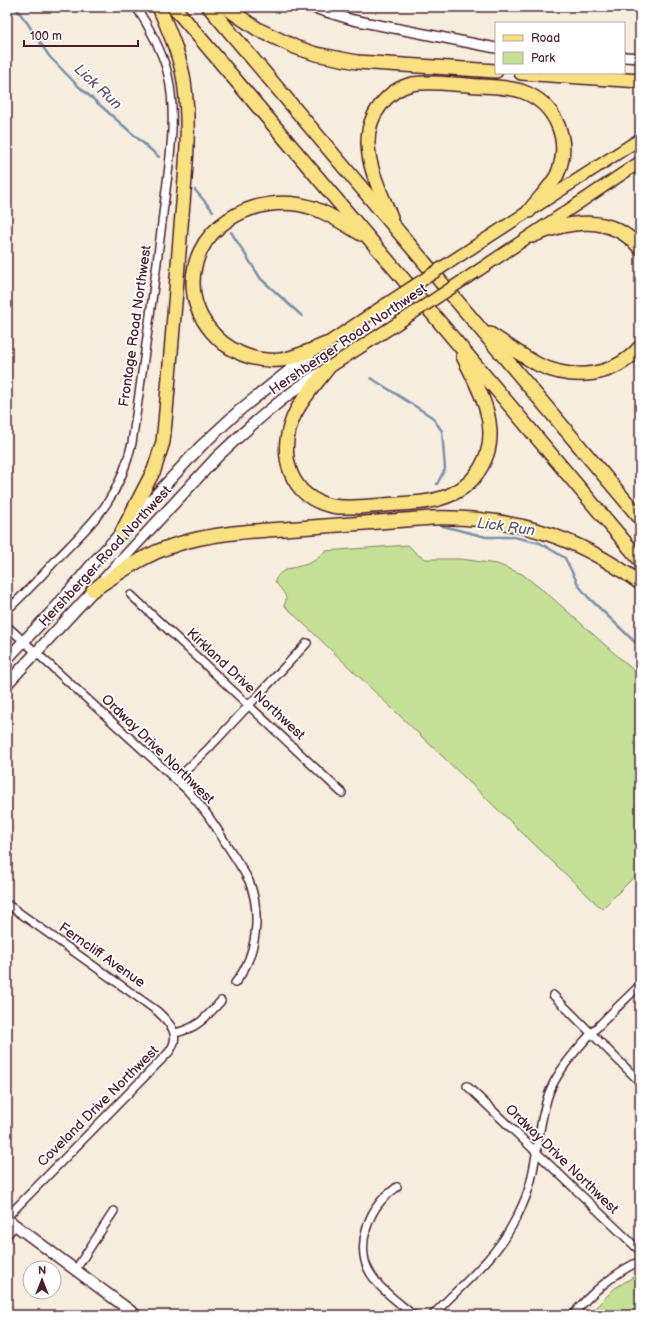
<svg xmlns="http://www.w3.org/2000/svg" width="647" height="1322" viewBox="0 0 647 1322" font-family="'Balsamiq Sans',sans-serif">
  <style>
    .green { fill: #c4e097; stroke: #878061 }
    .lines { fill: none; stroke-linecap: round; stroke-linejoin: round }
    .stream { stroke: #7b90a9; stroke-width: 2.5 }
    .minor-casing { stroke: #4a1f2b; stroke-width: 10 }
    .tertiary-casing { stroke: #4a1f2b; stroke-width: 12 }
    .secondary-casing { stroke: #4a1f2b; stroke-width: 13 }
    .primary-casing { stroke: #4a1f2b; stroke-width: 14 }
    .motorway-casing { stroke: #4a1f2b; stroke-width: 16 }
    .minor { stroke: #fff; stroke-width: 7 }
    .tertiary { stroke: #fff; stroke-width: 9 }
    .secondary { stroke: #fff; stroke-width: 10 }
    .primary { stroke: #f9e181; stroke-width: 11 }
    .motorway { stroke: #f9e181; stroke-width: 13 }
    .primary-bridge-casing { stroke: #4a1f2b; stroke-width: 14; stroke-linecap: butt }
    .primary-bridge { stroke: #f9e181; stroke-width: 11 }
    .labels { text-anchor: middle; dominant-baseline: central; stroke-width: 3.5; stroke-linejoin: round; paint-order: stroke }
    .street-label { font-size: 14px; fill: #4a1f2b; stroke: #fff }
    .water-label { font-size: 15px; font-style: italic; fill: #62576a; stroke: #fff }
  </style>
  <rect width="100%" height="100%" fill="#f6eddf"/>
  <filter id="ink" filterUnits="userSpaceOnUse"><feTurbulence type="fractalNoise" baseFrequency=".025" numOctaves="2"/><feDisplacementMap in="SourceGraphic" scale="8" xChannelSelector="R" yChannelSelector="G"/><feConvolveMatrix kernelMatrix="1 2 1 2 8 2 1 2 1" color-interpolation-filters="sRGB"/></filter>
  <g filter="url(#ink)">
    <!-- green -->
    <g class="green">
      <path d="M408,545L418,555L426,559H461L497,564L522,574L549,595L640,676V871L602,909L284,605C290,595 280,590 275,581C280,567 296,568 307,564C315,561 320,557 325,551Z"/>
      <path d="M640,1273V1309L621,1315H588L615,1288Z"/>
    </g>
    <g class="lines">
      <!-- stream -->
      <g class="stream">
        <path d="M15,7L28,24L49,56L77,85L159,157"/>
        <path d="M195,190L213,211"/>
        <path d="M231,232L261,279L302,316"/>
        <path d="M371,378L432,417L442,431L445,469L437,484"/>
        <path d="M443,526L486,537H514L540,543L565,558L579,586L588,597L640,647"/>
      </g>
      <defs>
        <g id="minor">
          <path d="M131,595L342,793"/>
          <path d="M7,610C25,594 41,576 58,558C96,519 119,499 132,443C143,367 154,291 163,214C168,170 178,119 168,75C163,53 149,26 136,7"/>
          <path d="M7,626L187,790C202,806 214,823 225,842C233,855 242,867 249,881C262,913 257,956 235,983"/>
          <path d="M176,780L208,749L307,643"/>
          <path d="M7,904L157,1011C170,1023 182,1035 169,1052L7,1217"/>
          <path d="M553,995L640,1082"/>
          <path d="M175,1033C198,1028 205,1018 221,1001"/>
          <path d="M467,1086L640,1251"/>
          <path d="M397,1187C392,1191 385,1196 381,1201C368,1216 360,1241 365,1261C367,1269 373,1278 379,1285C389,1296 402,1305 413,1315"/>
          <path d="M7,1235L16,1225"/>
          <path d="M76,1269L114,1211"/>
          <path d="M433,1315C460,1286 494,1260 513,1224C519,1213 525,1201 529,1188C538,1157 538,1124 549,1093C563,1056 611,1014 640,985"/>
          <path d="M573,1315C589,1294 616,1272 640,1261"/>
        </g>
        <g id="tertiary">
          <path d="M310,7L353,20L496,48"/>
          <path d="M624,57L640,58"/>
        </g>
        <g id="secondary">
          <path d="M7,659L57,606L93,563L201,446L241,409L311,353"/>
          <path d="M7,684L217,457C250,426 284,395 323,371"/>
          <path d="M7,1219L136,1315"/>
        </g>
        <g id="primary">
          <path d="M461,255L640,139"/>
          <path d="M479,270L640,162"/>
          <path d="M326,344L386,304"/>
          <path d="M328,368L398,323"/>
        </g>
        <g id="motorway">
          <path d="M174,7L640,560"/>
          <path d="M209,7L640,518"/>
          <path d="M225,7L259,30L295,47L316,54L357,62L496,71"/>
          <path d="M521,73L640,81"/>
          <path d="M391,217C376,183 354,139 380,106C388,95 399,87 412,84C430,81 449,84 467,85C484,87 504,86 521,91C556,103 572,141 557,175C550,188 538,199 529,211"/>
          <path d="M532,236C569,221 610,213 640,248"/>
          <path d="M490,334C506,344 522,356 539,365C574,381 614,377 640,347"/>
          <path d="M326,344C311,350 295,358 280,360C259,362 239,355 223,343C208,330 197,314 194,295C184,229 256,189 313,208C330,214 346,225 361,234"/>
          <path d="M328,368C316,384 301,399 293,418C278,455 289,497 332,506C349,509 367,506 384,505C406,503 432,504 452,494C469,486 481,471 487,454C498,420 477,386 463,356"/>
          <path d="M122,532L154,470L163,442L165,422C171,357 176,291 181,226C185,178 191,129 184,81C180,55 169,31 159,7"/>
          <path d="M93,590C119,573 145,554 175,545C214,532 258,531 298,528C343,525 387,521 432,518C512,516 575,535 640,583"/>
        </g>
      </defs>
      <!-- minor casing -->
      <use href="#minor" class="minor-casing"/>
      <!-- tertiary casing -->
      <use href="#tertiary" class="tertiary-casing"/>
      <!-- secondary casing -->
      <use href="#secondary" class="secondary-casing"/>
      <!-- primary casing -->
      <use href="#primary" class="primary-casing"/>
      <!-- motorway casing -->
      <use href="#motorway" class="motorway-casing"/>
      <!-- minor -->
      <use href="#minor" class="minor"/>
      <!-- tertiary -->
      <use href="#tertiary" class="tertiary"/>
      <!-- secondary -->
      <use href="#secondary" class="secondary"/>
      <!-- primary -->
      <use href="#primary" class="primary"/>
      <!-- motorway -->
      <use href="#motorway" class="motorway"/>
      <defs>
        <g id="primary-bridge">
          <path d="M386,304L461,255"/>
          <path d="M398,323L479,270"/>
        </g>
      </defs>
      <!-- primary-bridge casing -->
      <use href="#primary-bridge" class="primary-bridge-casing"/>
      <!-- primary-bridge -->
      <use href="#primary-bridge" class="primary-bridge"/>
    </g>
  </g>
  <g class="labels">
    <!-- street labels -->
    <g class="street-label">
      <text transform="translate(135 326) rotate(-82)">Frontage Road Northwest</text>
      <text transform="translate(348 339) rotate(-34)">Hershberger Road Northwest</text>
      <text transform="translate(105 556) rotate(-47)">Hershberger Road Northwest</text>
      <text transform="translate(246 684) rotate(43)">Kirkland Drive Northwest</text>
      <text transform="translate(158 749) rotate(44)">Ordway Drive Northwest</text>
      <text transform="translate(102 955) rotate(35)">Ferncliff Avenue</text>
      <text transform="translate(98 1106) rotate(-45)">Coveland Drive Northwest</text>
      <text transform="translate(562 1159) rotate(44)">Ordway Drive Northwest</text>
    </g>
    <!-- water labels -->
    <g class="water-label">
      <text transform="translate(98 87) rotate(43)">Lick Run</text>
      <text transform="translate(506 527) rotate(8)">Lick Run</text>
    </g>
  </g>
  <!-- margin -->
  <rect width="647" height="1322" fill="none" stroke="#fff" stroke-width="24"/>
  <rect x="12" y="12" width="623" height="1298" fill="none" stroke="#4a1f2b" stroke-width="1.5" filter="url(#ink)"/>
  <!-- legend -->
  <rect x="495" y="22" width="130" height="52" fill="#ffffff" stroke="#b7a5aa"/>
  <rect x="503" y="35" width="20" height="6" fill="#f9e181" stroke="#b7a5aa"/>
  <text x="531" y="42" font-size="12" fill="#4a1f2b">Road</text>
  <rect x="503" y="52" width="20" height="12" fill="#c4e097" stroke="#b7a5aa"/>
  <text x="531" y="62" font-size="12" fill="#4a1f2b">Park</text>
  <!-- north arrow -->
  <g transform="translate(42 1280)"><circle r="19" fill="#ffffff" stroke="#b7a5aa"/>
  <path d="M0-3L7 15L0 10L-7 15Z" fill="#4a1f2b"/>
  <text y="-6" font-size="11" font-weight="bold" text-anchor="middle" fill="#4a1f2b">N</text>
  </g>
  <!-- scale -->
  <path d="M24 40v6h114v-6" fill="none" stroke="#4a1f2b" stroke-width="2"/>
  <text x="30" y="40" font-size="12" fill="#4a1f2b" stroke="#ffffff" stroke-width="3" paint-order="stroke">100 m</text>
</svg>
